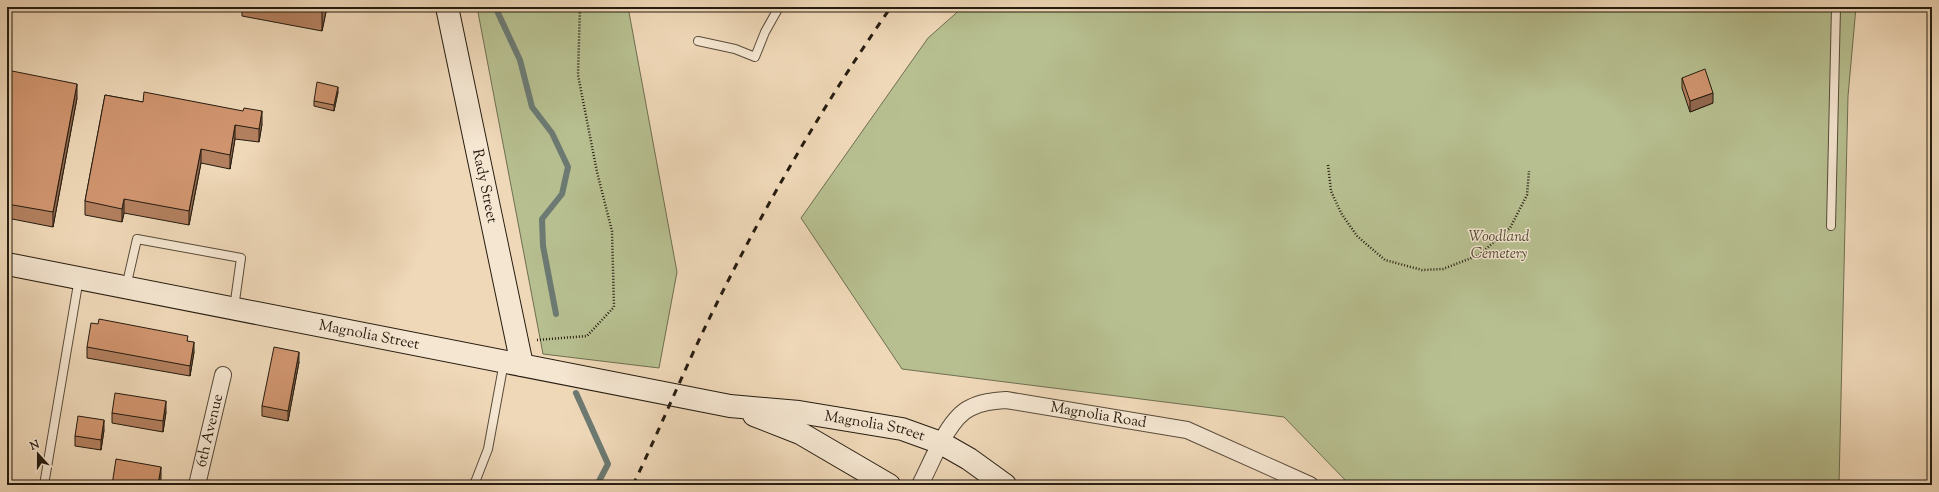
<svg xmlns="http://www.w3.org/2000/svg" width="1939" height="492" viewBox="0 0 1939 492" font-family="'Sorts Mill Goudy',serif">
  <style>
    .green { fill: #b7bf90; stroke: #6e6e50 }
    .lines { fill: none; stroke-linecap: round; stroke-linejoin: round }
    .stream { stroke: #6c7a73; stroke-width: 6 }
    .lane-casing { stroke: #584b3a; stroke-width: 10 }
    .street-casing { stroke: #584b3a; stroke-width: 18 }
    .secondary-casing { stroke: #261c10; stroke-width: 24 }
    .path { stroke: #261c10; stroke-width: 2.5; stroke-dasharray: 1 2; stroke-linecap: butt }
    .lane { stroke: #f5e6d1; stroke-width: 8 }
    .street { stroke: #f5e6d1; stroke-width: 16 }
    .secondary { stroke: #f5e6d1; stroke-width: 22 }
    .rail { stroke: #261c10; stroke-width: 3; stroke-dasharray: 7 7; stroke-linecap: butt }
    .wall { fill: #b3805f; stroke: #261c10 }
    .shaded-wall { fill: #92684e; stroke: #261c10 }
    .building { fill: #d0956f; stroke: #261c10 }
    .labels { text-anchor: middle; dominant-baseline: central; stroke-width: 3; stroke-linejoin: round; paint-order: stroke }
    .street-label { font-size: 15px; fill: #261c10; stroke: #f5e6d1 }
    .park-label { font-size: 15px; font-style: italic; fill: #524d36; stroke: #f5e6d1 }
  </style>
  <rect width="100%" height="100%" fill="#efd8b8"/>
  <filter id="stains"><feTurbulence type="fractalNoise" baseFrequency=".005" numOctaves="4"/><feColorMatrix values="0 0 0 0 .2 0 0 0 0 .09 0 0 0 0 .02 0 0 0 .5 -.17"/></filter>
  <radialGradient id="worn" r=".72"><stop offset=".6" stop-color="#630" stop-opacity="0"/><stop offset="1" stop-color="#630" stop-opacity=".3"/></radialGradient>
  <!-- green -->
  <g class="green">
    <path d="M477,7H628L677,272L659,368L543,354Z"/>
    <path d="M963,7H1856L1848,96L1839,485H1350L1284,417L902,369L801,218L928,38Z"/>
  </g>
  <g class="lines">
    <!-- stream -->
    <g class="stream">
      <path d="M497,7L498,13L520,60L532,107L552,133L568,167L562,194L542,219L543,246L556,314"/>
      <path d="M576,393L608,464L597,485"/>
    </g>
    <defs>
      <g id="lane">
        <path d="M698,41L735,49L755,57L765,32L779,7"/>
        <path d="M1831,226L1836,7"/>
        <path d="M126,287L137,239L241,258L234,308"/>
        <path d="M44,485L79,278"/>
        <path d="M474,485L488,449L504,362"/>
      </g>
      <g id="street">
        <path id="s1" d="M197,485L223,375"/>
        <path id="s2" d="M920,485C931,464 948,418 970,408C981,402 993,401 1006,400L1187,430L1310,485"/>
      </g>
      <g id="secondary">
        <path id="s3" d="M447,7L522,365"/>
        <path id="s4" d="M7,264L730,406L799,412L902,429L941,443L969,459L1005,485"/>
        <path d="M754,415L800,433L889,485"/>
      </g>
    </defs>
    <!-- lane casing -->
    <use href="#lane" class="lane-casing"/>
    <!-- street casing -->
    <use href="#street" class="street-casing"/>
    <!-- secondary casing -->
    <use href="#secondary" class="secondary-casing"/>
    <!-- path -->
    <g class="path">
      <path d="M1328,165L1331,191L1341,213L1357,236L1385,260L1422,270L1443,269L1479,255L1510,228L1527,195L1529,171"/>
      <path d="M537,340L587,336L614,307L612,231L597,172L578,75L580,7"/>
    </g>
    <!-- lane -->
    <use href="#lane" class="lane"/>
    <!-- street -->
    <use href="#street" class="street"/>
    <!-- secondary -->
    <use href="#secondary" class="secondary"/>
    <!-- rail -->
    <path class="rail" d="M633,485C661,427 685,367 714,309C765,205 825,102 891,7"/>
  </g>
  <!-- wall -->
  <g class="wall">
    <path d="M242,7H327L322,31L242,16Z"/>
    <path d="M7,70L77,98L53,227L7,218Z"/>
    <path d="M1682,78L1713,103L1690,112L1682,88Z"/>
    <path d="M338,92L334,111L314,106V101Z"/>
    <path d="M105,95L262,124L259,142L235,139L230,169L201,163L189,225L124,213L122,222L85,215V201Z"/>
    <path d="M188,341L194,352L190,376L87,358V347Z"/>
    <path d="M299,362L288,421L262,416V406Z"/>
    <path d="M166,412L163,432L112,423V413Z"/>
    <path d="M104,430L101,450L75,446V436Z"/>
  </g>
  <!-- shaded-wall -->
  <g class="shaded-wall">
    <path d="M323,7H327L322,31V12Z"/>
    <path d="M77,84V98L53,227V212Z"/>
    <path d="M338,87V92L334,111V105Z"/>
    <path d="M1713,93V103L1690,112V101Z"/>
    <path d="M262,111V124L259,142V129Z"/>
    <path d="M235,125V139L230,169V155Z"/>
    <path d="M201,149V163L189,225V211Z"/>
    <path d="M124,199V213L122,222V209Z"/>
    <path d="M194,342V352L190,376V366Z"/>
    <path d="M299,352V362L288,421V411Z"/>
    <path d="M166,401V412L163,432V421Z"/>
    <path d="M104,420V430L101,450V440Z"/>
    <path d="M161,467V478L160,485H158Z"/>
  </g>
  <!-- building -->
  <g class="building">
    <path d="M293,7H323L322,12Z"/>
    <path d="M1705,69L1713,93L1690,101L1682,78Z"/>
    <path d="M7,70L77,84L53,212L7,204Z"/>
    <path d="M317,82L338,87L334,105L314,101Z"/>
    <path d="M144,92L243,111L244,108L262,111L259,129L235,125L230,155L201,149L189,211L124,199L122,209L85,201L105,95L143,102Z"/>
    <path d="M99,319L188,336L187,341L194,342L190,366L87,347L91,323L98,324Z"/>
    <path d="M274,347L299,352L288,411L262,406Z"/>
    <path d="M115,393L166,401L163,421L112,413Z"/>
    <path d="M78,416L104,420L101,440L75,436Z"/>
    <path d="M116,459L161,467L158,485H112Z"/>
  </g>
  <g class="labels">
    <!-- street labels -->
    <g class="street-label">
      <text stroke="none"><textPath href="#s3" startOffset="183">Rady Street</textPath></text>
      <text stroke="none"><textPath href="#s4" startOffset="369">Magnolia Street</textPath></text>
      <text stroke="none"><textPath href="#s2" startOffset="224">Magnolia Road</textPath></text>
      <text stroke="none"><textPath href="#s4" startOffset="883">Magnolia Street</textPath></text>
      <text stroke="none"><textPath href="#s1" startOffset="56">6th Avenue</textPath></text>
    </g>
    <!-- park labels -->
    <g class="park-label">
      <text x="1499" y="237">Woodland<tspan x="1499" dy="17">Cemetery</tspan></text>
    </g>
  </g>
  <!-- margin -->
  <rect width="1939" height="492" fill="none" stroke="#efd8b8" stroke-width="24"/>
  <rect x="8" y="8" width="1923" height="476" fill="none" stroke="#261c10" stroke-width="2"/>
  <rect x="12" y="12" width="1915" height="468" fill="none" stroke="#261c10"/>
  <!-- north arrow -->
  <g transform="translate(38 454) rotate(339)" stroke="#f5e6d1" stroke-width="3" paint-order="stroke">
  <path d="M0-3L7 15L0 10L-7 15Z" fill="#261c10"/>
  <text y="-6" font-size="11" font-weight="bold" text-anchor="middle" fill="#261c10">N</text>
  </g>
  <rect width="100%" height="100%" filter="url(#stains)"/>
  <rect width="100%" height="100%" fill="url(#worn)"/>
</svg>
